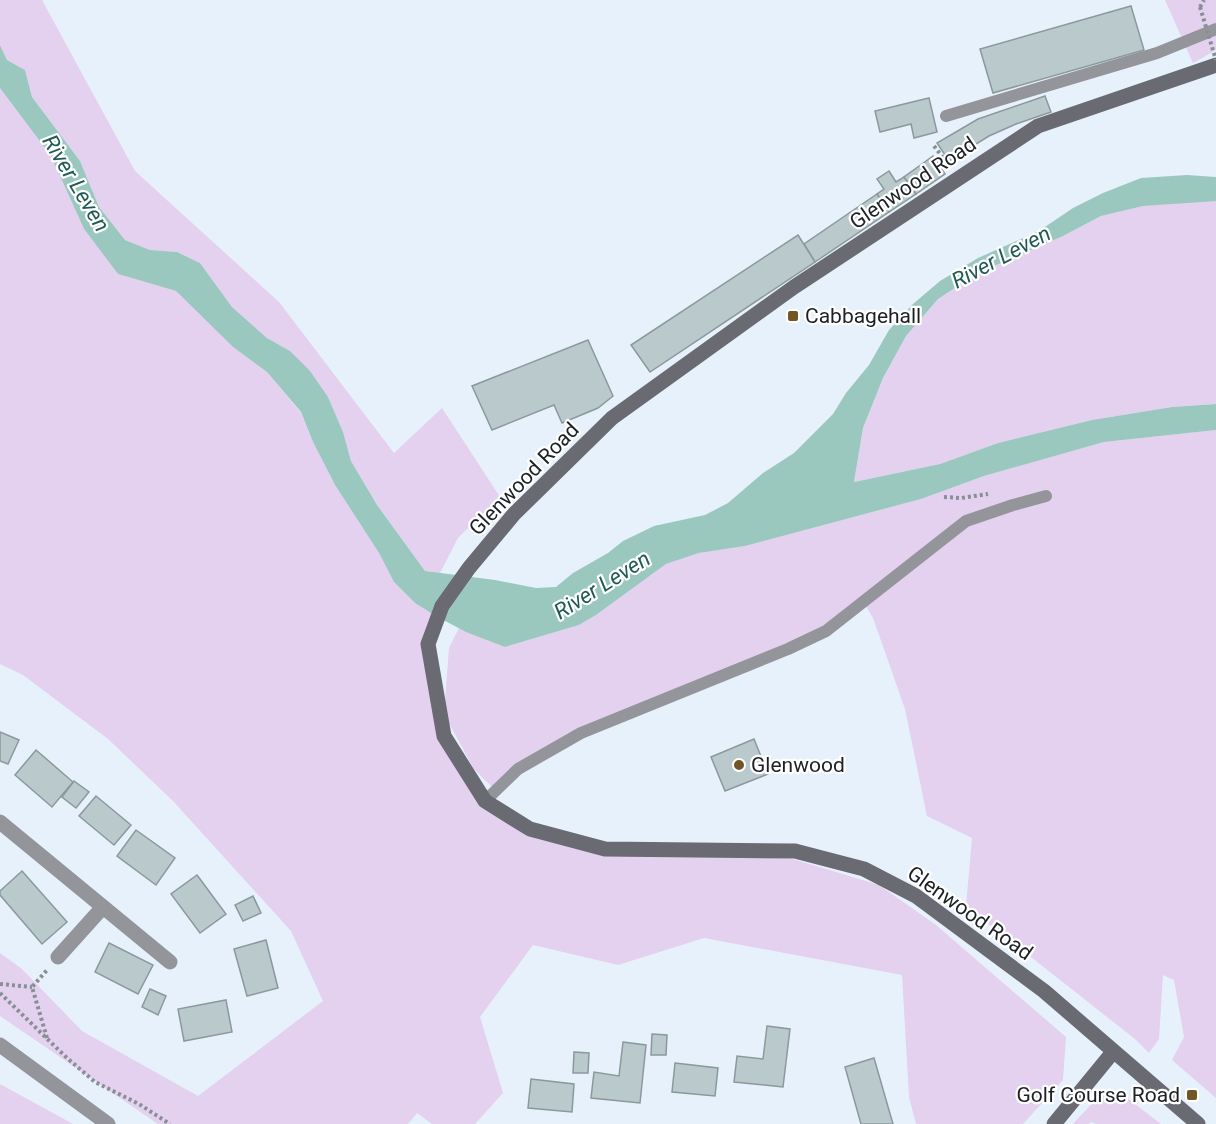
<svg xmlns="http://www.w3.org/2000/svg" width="1216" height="1124" viewBox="0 0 1216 1124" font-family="Roboto,sans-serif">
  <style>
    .green { fill: #e4d0ef }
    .water { fill: #9ac8be }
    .building { fill: #b9c9cc; stroke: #8b999d; stroke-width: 1.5 }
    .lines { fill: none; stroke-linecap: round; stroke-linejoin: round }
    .path { stroke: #888f95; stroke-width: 4; stroke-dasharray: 3 3; stroke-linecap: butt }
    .lane { stroke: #94959a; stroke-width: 12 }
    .street { stroke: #94959a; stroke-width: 15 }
    .secondary { stroke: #696a72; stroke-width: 15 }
    .path-bridge { stroke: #888f95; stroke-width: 4; stroke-dasharray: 3 3; stroke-linecap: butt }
    .poi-dot { fill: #715628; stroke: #fff; stroke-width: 2 }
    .labels { text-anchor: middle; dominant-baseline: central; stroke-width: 4.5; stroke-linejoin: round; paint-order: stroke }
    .street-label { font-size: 21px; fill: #1d2124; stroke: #fff }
    .poi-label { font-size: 21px; fill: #1d2124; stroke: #fff; text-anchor: start }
    .water-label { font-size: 22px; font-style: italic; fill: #1f5b51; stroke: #fff }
  </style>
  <rect width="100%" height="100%" fill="#e7f1fb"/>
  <!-- green -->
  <g class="green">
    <path d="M0,0H42L135,171L279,302L394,453L442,408L500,497L458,538L440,573L425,571L377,505L351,461L343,432L328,397L290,351L267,338L232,307L200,263L177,252L150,250L125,240L99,207L80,161L32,97L25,70L7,60L0,45Z"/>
    <path d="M1165,0H1216V50L1193,63Z"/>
    <path d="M0,88L51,156L84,229L118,274L176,291L233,347L267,372L301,413L313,442L335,485L379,553L394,582L415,603L434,615L428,644L444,736L485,801L530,829L605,849H676L793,859L879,885L936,925L1066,1037L1063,1080L1023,1124H916L909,1097L902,975L704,938L618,965L533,945L480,1017L503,1093L475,1124H432L417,1113L408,1124H158L0,1016V953L22,969L82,1031L198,1096L323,1001L291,931L173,801L108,739L23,675L0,664Z"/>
    <path d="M1205,200L1216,201V404L1172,407L1092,420L998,443L940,464L854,482L863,428L883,378L906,336L938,299L978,273L1063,236L1101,216L1142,206Z"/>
    <path d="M1216,430V1098L1172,1060L1184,1037L1174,980L1163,975L1159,1039L1149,1053L1135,1039L966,906L972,838L927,816L905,709L873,618L863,601L826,631L581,733L496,791L474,769L444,714L449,648L459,628L505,647L579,625L596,615L666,564L699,553L745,546L921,499L984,476L1104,442Z"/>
    <path d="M0,1084L73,1124H0Z"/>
    <path d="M1122,1094L1161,1124H1096L1091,1122L1089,1124H1073L1098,1097Z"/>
  </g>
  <!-- water -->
  <path class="water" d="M0,45L7,60L25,70L32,97L80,161L99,207L125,240L150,250L177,252L200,263L232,307L267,338L290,351L310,371L328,397L343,432L351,461L377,505L425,571L495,580L536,588L556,587L573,573L608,553L623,541L654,526L705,515L728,503L763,473L794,453L833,414L846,393L869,365L889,330L913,304L940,281L978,258L1039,231L1073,208L1103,193L1141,178L1187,175L1216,177V201L1143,206L1101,216L1063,236L978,273L938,299L906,336L883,378L863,428L854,482L940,464L998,443L1092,420L1172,407L1216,404V430L1104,442L984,476L921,499L745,546L699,553L666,564L596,615L579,625L505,647L466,632L434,615L415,603L394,582L379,553L335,485L313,442L301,412L267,372L233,347L176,291L118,274L84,229L51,156L0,88Z"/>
  <!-- building -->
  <g class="building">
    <path d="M1131,6L1144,50L993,93L980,49Z"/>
    <path d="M1045,96L1051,112L1016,124L989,136L949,161L937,143L978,119Z"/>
    <path d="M929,98L937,132L914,138L911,124L880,132L875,111Z"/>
    <path d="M933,156L945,174L916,194L904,177Z"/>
    <path d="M889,171L896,182L904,177L916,194L889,212L877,194L884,189L877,179Z"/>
    <path d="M877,194L889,212L815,262L804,244Z"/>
    <path d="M798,235L815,262L650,372L631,345Z"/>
    <path d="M588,340L613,396L598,408L562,423L554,405L492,430L472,386Z"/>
    <path d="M0,732L19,740L8,764L0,761Z"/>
    <path d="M754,739L768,774L725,791L711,757Z"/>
    <path d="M36,750L73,782L52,807L15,775Z"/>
    <path d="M74,781L89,792L76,808L62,797Z"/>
    <path d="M96,796L131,825L114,845L79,816Z"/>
    <path d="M136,830L175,858L156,885L117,856Z"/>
    <path d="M22,871L67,922L42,944L0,895V891Z"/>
    <path d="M197,875L226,914L200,933L171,894Z"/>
    <path d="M253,896L261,913L243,921L235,905Z"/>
    <path d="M266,940L278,988L247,996L234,949Z"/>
    <path d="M109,943L153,965L138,994L95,972Z"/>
    <path d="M150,989L166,996L158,1015L142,1007Z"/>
    <path d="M226,1000L232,1032L184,1041L178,1009Z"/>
    <path d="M767,1026L790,1029L783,1087L734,1082L737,1056L763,1059Z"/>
    <path d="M652,1034L667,1035L666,1055H651Z"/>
    <path d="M623,1042L646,1045L640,1103L591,1098L594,1072L619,1076Z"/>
    <path d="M574,1052L589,1053L588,1073H573Z"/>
    <path d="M874,1058L893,1124H861L845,1067Z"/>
    <path d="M675,1063L718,1068L715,1096L672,1092Z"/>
    <path d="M531,1079L574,1084L572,1112L528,1108Z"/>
  </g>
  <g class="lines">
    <!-- path -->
    <g class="path">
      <path d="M1200,7L1204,0"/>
      <path d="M934,146L948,164"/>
      <path d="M944,497L961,498L988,494"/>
      <path d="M0,984L32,987"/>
      <path d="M0,993L67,1058L95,1082L139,1104L170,1124"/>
      <path d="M47,1038L32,987L48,969"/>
    </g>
    <!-- lane -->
    <g class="lane">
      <path d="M946,116L1157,53L1216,29"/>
      <path d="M485,801L518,769L581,733L788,649L826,631L966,521L1013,505L1046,496"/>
    </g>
    <!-- street -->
    <g class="street">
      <path d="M0,822L170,962"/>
      <path d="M58,957L103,907"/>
      <path d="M0,1045L108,1124"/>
    </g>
    <!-- secondary -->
    <g class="secondary">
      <path d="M1054,1124L1113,1052"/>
      <path d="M1198,1124L1044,991L916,896L864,869L795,851L605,849L530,829L485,801L444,736L428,644L442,606L469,568L514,514L612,418L794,287L1038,126L1216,65"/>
    </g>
    <!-- path-bridge -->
    <path class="path-bridge" d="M1200,7L1216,60"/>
  </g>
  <!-- markers -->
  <g class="poi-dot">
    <rect x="787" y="310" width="12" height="12" rx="3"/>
    <circle cx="739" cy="765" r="6"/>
    <rect x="1186" y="1089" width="12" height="12" rx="3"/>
  </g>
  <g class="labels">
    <!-- street labels -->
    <g class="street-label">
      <text transform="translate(913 183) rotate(-34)">Glenwood Road</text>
      <text transform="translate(524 479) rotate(-46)">Glenwood Road</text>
      <text transform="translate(970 913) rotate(35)">Glenwood Road</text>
    </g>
    <!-- poi labels -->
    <g class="poi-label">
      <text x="805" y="316">Cabbagehall</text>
      <text x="751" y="765">Glenwood</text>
      <text x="1180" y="1095" text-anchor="end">Golf Course Road</text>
    </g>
    <!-- water labels -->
    <g class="water-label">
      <text transform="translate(76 183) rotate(59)">River Leven</text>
      <text transform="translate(1001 257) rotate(-28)">River Leven</text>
      <text transform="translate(602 585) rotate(-32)">River Leven</text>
    </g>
  </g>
</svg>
